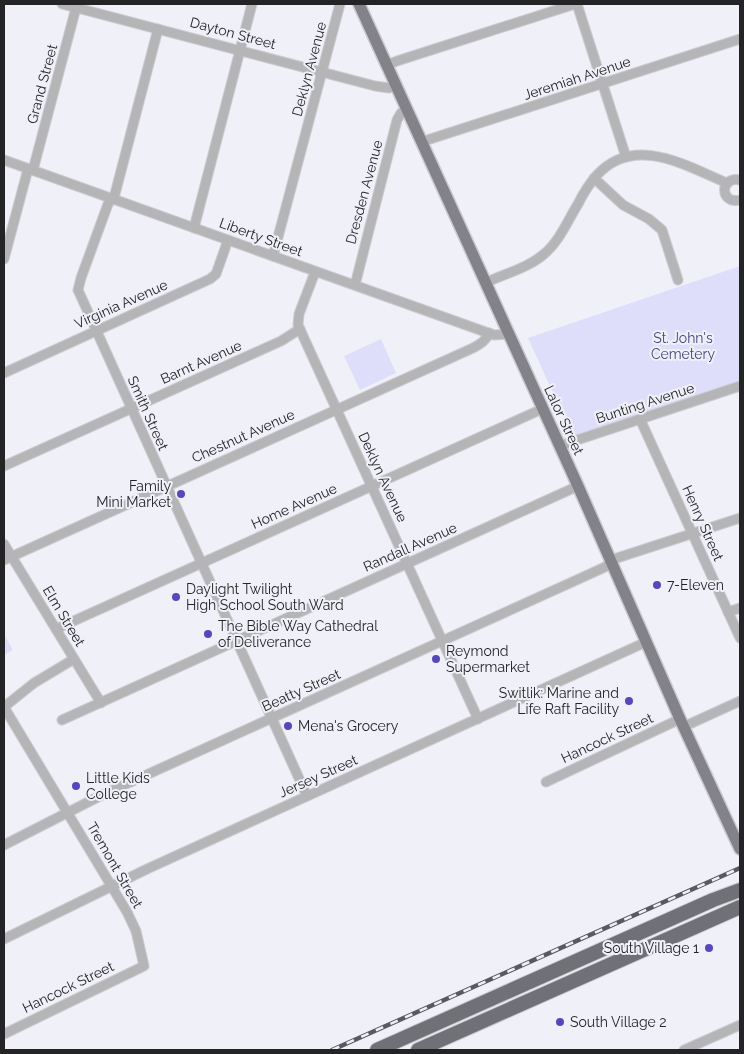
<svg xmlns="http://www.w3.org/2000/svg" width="744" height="1054" viewBox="0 0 744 1054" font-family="Raleway,sans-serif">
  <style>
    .green { fill: #dedefb }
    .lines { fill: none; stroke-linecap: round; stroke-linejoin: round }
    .minor-casing { stroke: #cbccd2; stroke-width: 11 }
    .major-casing { stroke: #cbccd2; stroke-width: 14 }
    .highway-casing { stroke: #cbccd2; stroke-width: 16 }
    .minor { stroke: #b5b5b8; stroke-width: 9 }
    .major { stroke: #828288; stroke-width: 11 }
    .highway { stroke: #707077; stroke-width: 14 }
    .rail-casing { stroke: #5a5a5e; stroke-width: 4.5 }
    .rail { stroke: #f0f1f8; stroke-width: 2.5; stroke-dasharray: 8; stroke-linecap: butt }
    .poi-dot { fill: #5a45bd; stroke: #f0f1f8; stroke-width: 2 }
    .labels { text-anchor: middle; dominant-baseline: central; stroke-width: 4; stroke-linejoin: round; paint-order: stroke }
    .street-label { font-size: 14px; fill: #242427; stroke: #f0f1f8 }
    .park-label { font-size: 14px; fill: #484280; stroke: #f0f1f8 }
    .poi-label { font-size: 14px; fill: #242427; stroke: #f0f1f8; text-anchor: start }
  </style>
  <rect width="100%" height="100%" fill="#f0f1f8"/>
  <!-- green -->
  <g class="green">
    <path d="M740,266V388L575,441L528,338Z"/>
    <path d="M381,339L396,373L360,390L344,356Z"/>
    <path d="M4,634L13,650L4,655V633Z"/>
  </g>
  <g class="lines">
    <defs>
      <g id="minor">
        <path d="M62,4L375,86L389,88L396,85"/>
        <path d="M577,4L626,157"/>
        <path d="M158,29L115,194L108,204L81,278L78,290L307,796"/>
        <path d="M387,65L397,61L575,4"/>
        <path d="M421,142L740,39"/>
        <path d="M4,160L494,335L509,334"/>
        <path d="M33,170L77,4"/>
        <path d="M594,178L623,205L649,219L662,230L678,280"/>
        <path d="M740,180C719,176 720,205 740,200"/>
        <path d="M194,228L252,4"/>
        <path d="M273,256L340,4"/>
        <path d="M4,259L28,169"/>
        <path d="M315,272L299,314L298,325L478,719"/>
        <path d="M485,283C504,274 528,268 544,254C559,242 568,220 578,204C583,194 589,184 597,175C635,134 686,166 727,183"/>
        <path d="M355,285L397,120L401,113L406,109"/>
        <path d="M4,373L210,279L216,274L228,240"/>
        <path d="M640,419L740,638"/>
        <path d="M559,446L740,386"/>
        <path d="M4,466L281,341L300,329"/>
        <path d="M4,544L101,703"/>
        <path d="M4,560L473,348C480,344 486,341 489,333"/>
        <path d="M728,612L740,608"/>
        <path d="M56,629L542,409"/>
        <path d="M4,707L34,683L74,659"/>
        <path d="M62,720L578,486"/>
        <path d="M683,727L740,701"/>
        <path d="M546,782L680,719"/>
        <path d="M4,845L102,795L581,578L605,567L617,558L740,518"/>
        <path d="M4,939L147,869L646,642"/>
        <path d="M4,1034L144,966L136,931L127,912L4,707"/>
        <path d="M684,1050L740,1025"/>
      </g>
      <path id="major" d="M359,4L578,486L680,719L740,849"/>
      <g id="highway">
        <path d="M377,1050L713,900L740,890"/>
        <path d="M418,1050L740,907"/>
      </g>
    </defs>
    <!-- minor casing -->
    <use href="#minor" class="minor-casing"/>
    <!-- major casing -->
    <use href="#major" class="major-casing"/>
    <!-- highway casing -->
    <use href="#highway" class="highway-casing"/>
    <!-- minor -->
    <use href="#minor" class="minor"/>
    <!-- major -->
    <use href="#major" class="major"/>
    <!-- highway -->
    <use href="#highway" class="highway"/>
    <defs>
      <path id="rail" d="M332,1050L740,868"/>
    </defs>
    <!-- rail casing -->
    <use href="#rail" class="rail-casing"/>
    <!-- rail -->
    <use href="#rail" class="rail"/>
  </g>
  <!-- markers -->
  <g class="poi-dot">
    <circle cx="181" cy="494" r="5"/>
    <circle cx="657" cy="585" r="5"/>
    <circle cx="176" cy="597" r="5"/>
    <circle cx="208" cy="634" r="5"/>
    <circle cx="436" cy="659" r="5"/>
    <circle cx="629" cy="701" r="5"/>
    <circle cx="288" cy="726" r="5"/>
    <circle cx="76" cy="786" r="5"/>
    <circle cx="709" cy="948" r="5"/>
    <circle cx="560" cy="1022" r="5"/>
  </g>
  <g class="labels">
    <!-- street labels -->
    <g class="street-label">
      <text transform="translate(233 33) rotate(15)">Dayton Street</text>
      <text transform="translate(309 69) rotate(-75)">Deklyn Avenue</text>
      <text transform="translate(577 78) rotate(-18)">Jeremiah Avenue</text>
      <text transform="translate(42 84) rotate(-75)">Grand Street</text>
      <text transform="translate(364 192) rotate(-75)">Dresden Avenue</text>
      <text transform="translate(261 237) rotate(20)">Liberty Street</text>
      <text transform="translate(121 304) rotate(-24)">Virginia Avenue</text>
      <text transform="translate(201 362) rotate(-24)">Barnt Avenue</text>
      <text transform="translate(645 403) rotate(-18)">Bunting Avenue</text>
      <text transform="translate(148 413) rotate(66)">Smith Street</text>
      <text transform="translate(564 420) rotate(65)">Lalor Street</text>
      <text transform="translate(243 436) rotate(-24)">Chestnut Avenue</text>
      <text transform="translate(383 477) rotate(65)">Deklyn Avenue</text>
      <text transform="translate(294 506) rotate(-24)">Home Avenue</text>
      <text transform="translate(703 523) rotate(66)">Henry Street</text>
      <text transform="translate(410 547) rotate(-24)">Randall Avenue</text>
      <text transform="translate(64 616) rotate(59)">Elm Street</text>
      <text transform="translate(301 690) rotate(-24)">Beatty Street</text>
      <text transform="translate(607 738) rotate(-25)">Hancock Street</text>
      <text transform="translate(318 776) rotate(-24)">Jersey Street</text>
      <text transform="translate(115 865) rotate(60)">Tremont Street</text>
      <text transform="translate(68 987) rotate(-26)">Hancock Street</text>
    </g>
    <!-- park labels -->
    <g class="park-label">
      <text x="683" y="338">St. John's<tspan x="683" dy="16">Cemetery</tspan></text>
    </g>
    <!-- poi labels -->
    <g class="poi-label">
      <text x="171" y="486" text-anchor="end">Family<tspan x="171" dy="16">Mini Market</tspan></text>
      <text x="667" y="585">7-Eleven</text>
      <text x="186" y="589">Daylight Twilight<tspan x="186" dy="16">High School South Ward</tspan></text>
      <text x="218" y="626">The Bible Way Cathedral<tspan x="218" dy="16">of Deliverance</tspan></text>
      <text x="446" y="651">Reymond<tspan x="446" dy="16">Supermarket</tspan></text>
      <text x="619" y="693" text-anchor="end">Switlik: Marine and<tspan x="619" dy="16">Life Raft Facility</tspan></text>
      <text x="298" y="726">Mena's Grocery</text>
      <text x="86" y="778">Little Kids<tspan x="86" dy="16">College</tspan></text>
      <text x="699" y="948" text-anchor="end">South Village 1</text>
      <text x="570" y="1022">South Village 2</text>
    </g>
  </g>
  <!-- border -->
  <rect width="744" height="1054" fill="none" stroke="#242427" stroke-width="10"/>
</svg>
